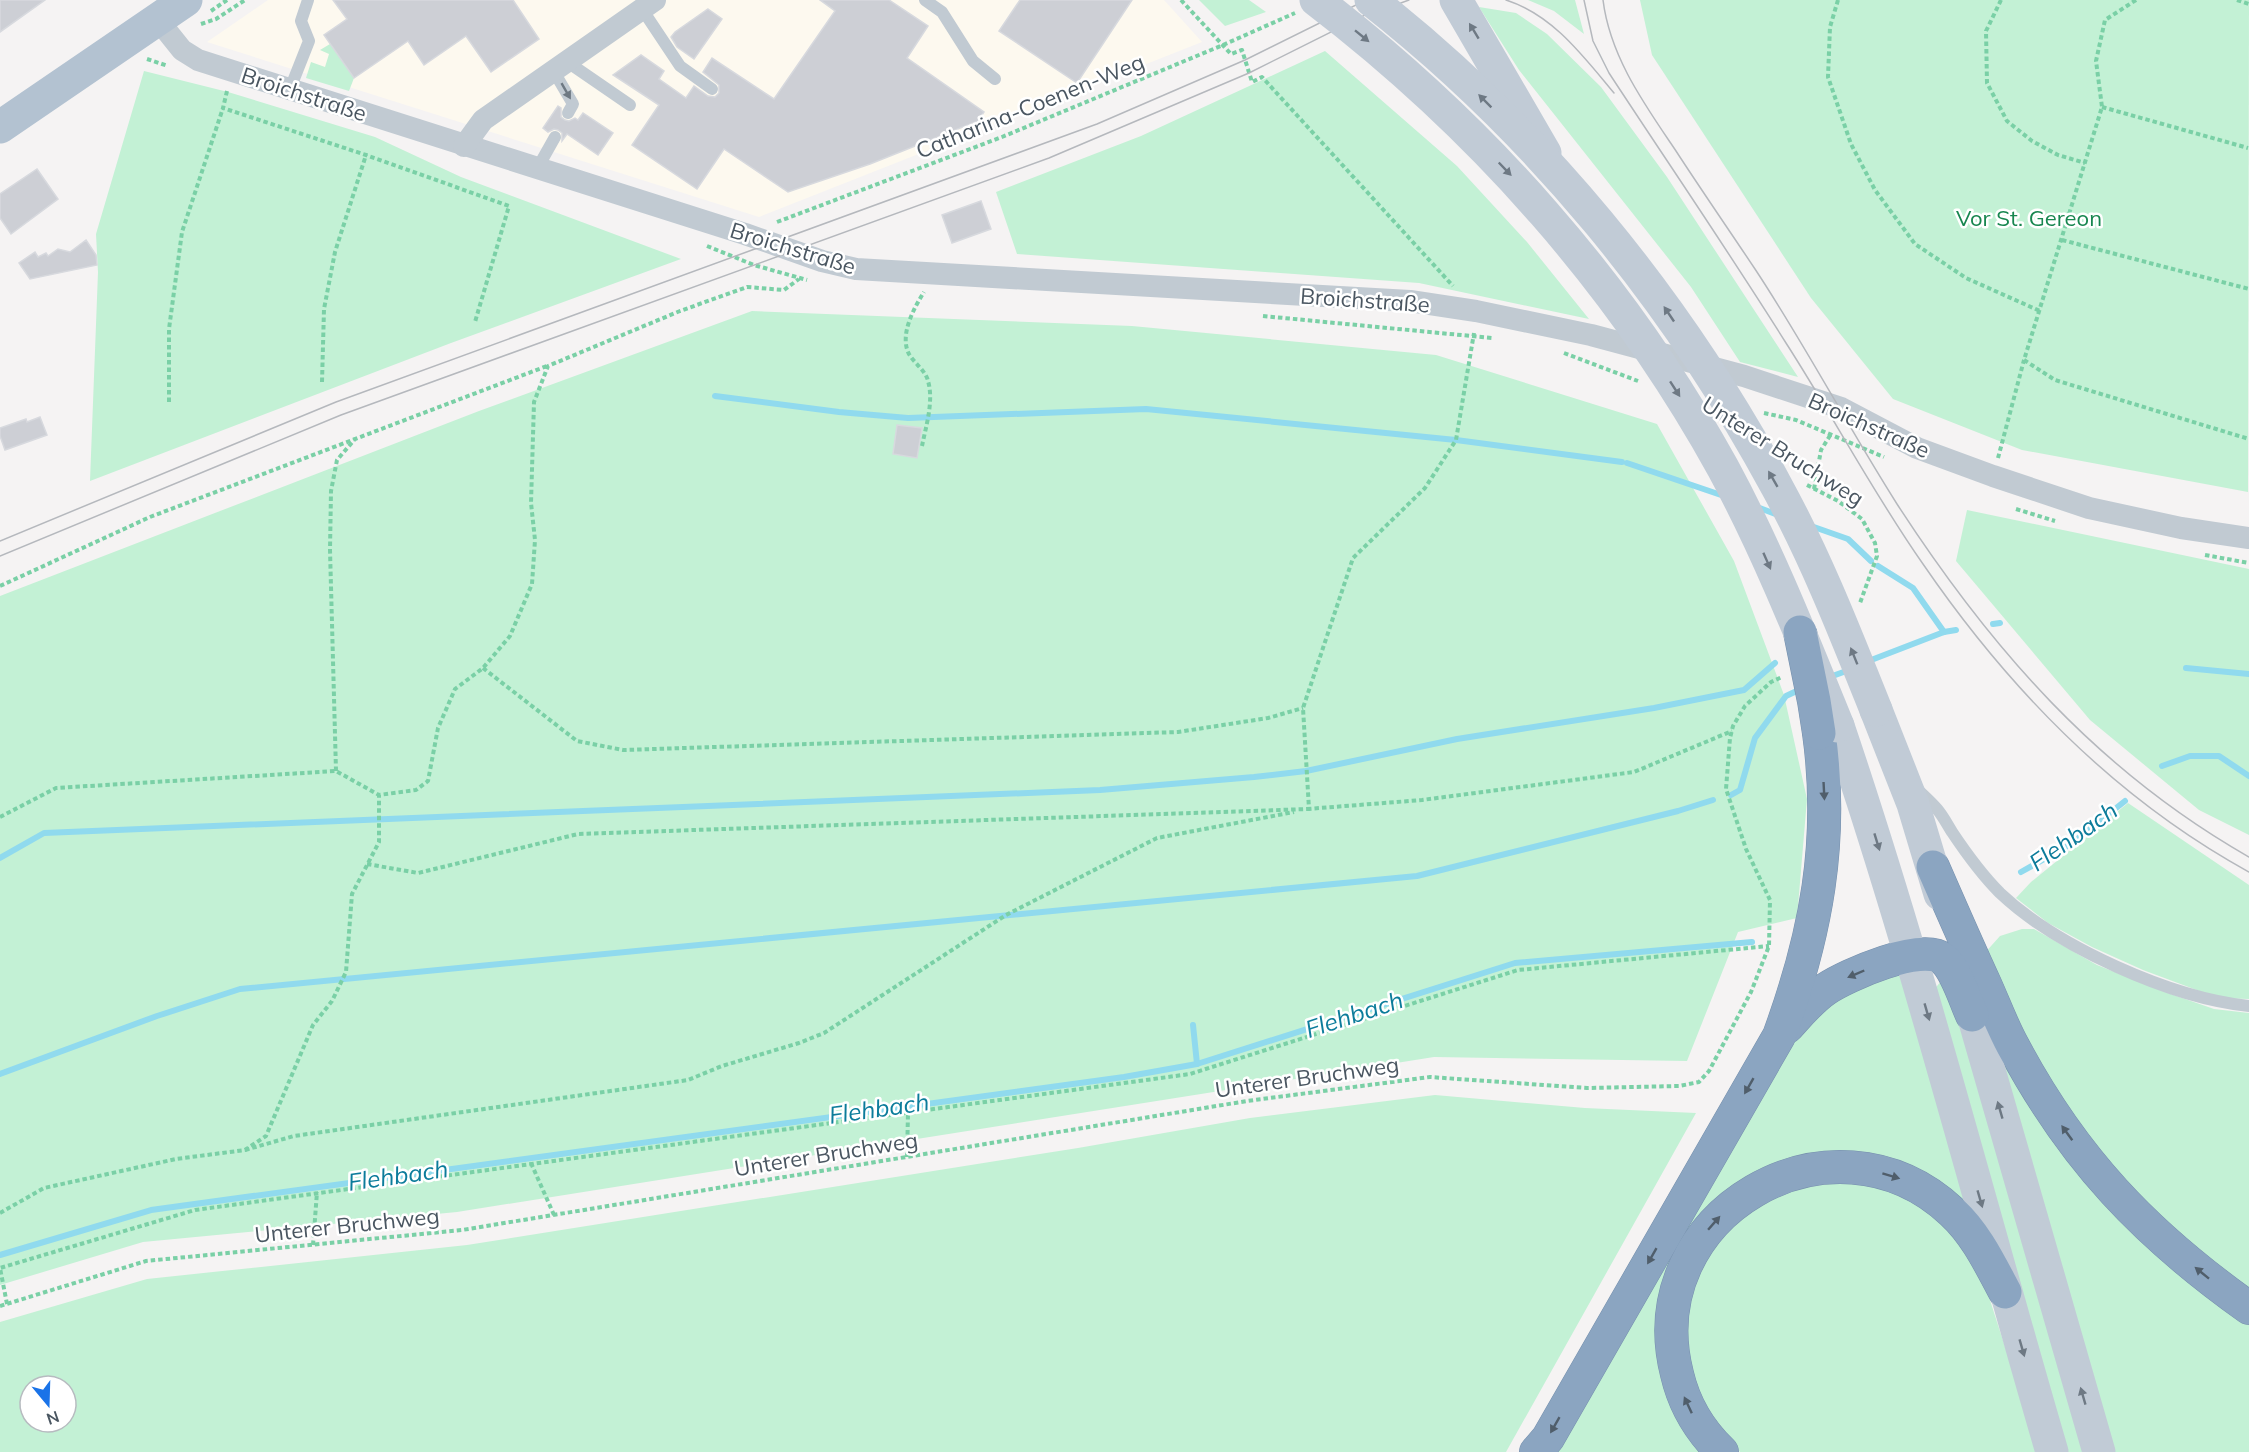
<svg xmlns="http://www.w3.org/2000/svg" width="2249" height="1452" viewBox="0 0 2249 1452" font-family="Mulish,sans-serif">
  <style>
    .commercial { fill: #fdf9ef }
    .green { fill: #c3f1d5; fill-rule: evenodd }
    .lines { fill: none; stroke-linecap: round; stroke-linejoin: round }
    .stream { stroke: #90daee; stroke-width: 6 }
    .building { fill: #cdcfd5; stroke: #d7d9de; stroke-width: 1.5 }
    .highway-casing { stroke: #7690ad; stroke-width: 34 }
    .path { stroke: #7ad0a6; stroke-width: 4; stroke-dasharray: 4.5 3; stroke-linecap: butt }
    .lane { stroke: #c1cad2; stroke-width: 12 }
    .street { stroke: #c1cad2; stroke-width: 22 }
    .secondary { stroke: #c1cbd6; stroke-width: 33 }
    .primary { stroke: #b3c2d1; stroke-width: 33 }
    .highway { stroke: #8ba5c1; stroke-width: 33 }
    .tram { stroke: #b5b8bd; stroke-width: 1.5 }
    .highway-bridge-casing { stroke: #7690ad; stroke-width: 34; stroke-linecap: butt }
    .secondary-bridge { stroke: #c1cbd6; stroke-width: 33 }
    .highway-bridge { stroke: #8ba5c1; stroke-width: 33 }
    .oneway { fill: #6e7984 }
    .oneway2 { fill: #6e7983 }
    .oneway3 { fill: #505e6b }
    .labels { text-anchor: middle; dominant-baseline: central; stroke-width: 5; stroke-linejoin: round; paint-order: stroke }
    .street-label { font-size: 22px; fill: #4a5661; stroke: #fff }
    .park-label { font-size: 22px; fill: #17864f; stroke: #fff }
    .water-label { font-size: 24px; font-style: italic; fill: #0c7c9b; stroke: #fff }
  </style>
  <rect width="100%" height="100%" fill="#f5f3f3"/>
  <!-- commercial -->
  <path class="commercial" d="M268,0H1164L1202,42L759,217L207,42Z"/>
  <!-- green -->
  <g class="green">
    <path d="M1199,0H1249L1266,12L1225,26Z"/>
    <path d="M1528,0H1575L1584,34L1554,11Z"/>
    <path d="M1640,0H2249L2248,492L2022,450L1893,399L1811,298L1652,55Z"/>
    <path d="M1479,7L1516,13L1547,34L1601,87L1667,177L1798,377L1740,362L1691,287L1519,70Z"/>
    <path d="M330,44L354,78L349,91L306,78L311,62L325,67L329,54L320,50Z"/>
    <path d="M1325,51L1457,166L1527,242L1589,319L1419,283L1017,254L996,192L1141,136Z"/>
    <path d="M144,71L228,92L375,137L461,177L681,259L451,343L90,481L98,272L96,234Z"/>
    <path d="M752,311L1132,326L1436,355L1657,424L1734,561L1784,695L1807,799L1797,918L1738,932L1687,1061L1434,1057L457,1212L143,1242L0,1285V596L479,411Z"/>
    <path d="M1967,510L2249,569V835L2199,810L2090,720L1956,561Z"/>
    <path d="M2128,803L2249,885V999L2218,998L2143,970L2092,947L2048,923L2016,898L2031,882Z"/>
    <path d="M2022,929H2034L2097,965L2165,992L2214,1009L2249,1013V1294L2146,1208L2062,1110L1983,955L2000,936Z"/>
    <path d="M1900,966L1973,1218L1820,1155L1668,1279L1711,1452H1555L1792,1041L1817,1009Z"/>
    <path d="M1943,979L1948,984L2090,1452H2064L1931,993Z"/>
    <path d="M1980,997L2009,1054L2249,1316V1452H2111Z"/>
    <path d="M1435,1095L1585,1108L1696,1113L1506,1452H0V1322L147,1279L467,1245L1078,1148L1250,1118ZM30,1386H66V1422H30Z"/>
    <path d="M1858,1179L1923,1204L1978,1263L2039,1452H1740L1703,1409L1682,1330L1706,1250L1770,1193Z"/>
  </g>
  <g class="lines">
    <!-- stream -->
    <g class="stream">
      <path d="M715,396L839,412L908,418L1146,409L1456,440L1622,462"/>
      <path d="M1627,463L1724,496"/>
      <path d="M1757,507L1778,515"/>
      <path d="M1811,526L1848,539L1871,561"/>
      <path d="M1878,566L1913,588L1944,632"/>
      <path d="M1993,624L2000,623"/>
      <path d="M1866,662L1944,632L1956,630"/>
      <path d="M2186,668L2249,674"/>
      <path d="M1827,678L1849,670"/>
      <path d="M2162,766L2190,756H2219L2249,776"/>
      <path d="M1731,795L1740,790L1755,738L1786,696L1801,689"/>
      <path d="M0,858L44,833L1100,790L1254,777L1306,771L1457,739L1654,708L1744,690L1775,663"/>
      <path d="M2021,872L2071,844L2125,801"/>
      <path d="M1193,1025L1197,1064"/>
      <path d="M0,1074L157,1016L240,989L1417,876L1678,811L1713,800"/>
      <path d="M0,1255L151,1210L1124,1077L1197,1064L1515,963L1752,942"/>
    </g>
  </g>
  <!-- building -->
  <g class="building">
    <path d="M0,0H45L0,32Z"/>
    <path d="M333,0H513L539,39L491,72L466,36L424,65L408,41L354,78L324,35L347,19Z"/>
    <path d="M820,0H889L928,26L907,58L984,112L978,121L870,164L788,192L724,149L697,189L632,145L659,105L613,75L641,55L664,71L659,79L686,98L694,86L708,96L715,97L719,93V85L703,72L712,58L774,99L835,11Z"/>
    <path d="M1020,0H1132L1077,83L999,31Z"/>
    <path d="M708,9L722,19L694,59L677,47L671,37L675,32Z"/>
    <path d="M558,106L561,108V117L565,120L569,121L575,118L578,120L583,113L613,133L598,155L567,134L562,141V133L558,130L554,129L548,132L543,128Z"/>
    <path d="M37,169L58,199L11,234L0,218V194Z"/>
    <path d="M981,201L991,229L952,243L942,215Z"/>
    <path d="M86,240L96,255L97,265L30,279L19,263L35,252L38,257L46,253L48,256L58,249L70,252Z"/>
    <path d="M40,417L47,435L5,450L0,436V428L26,419L27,422Z"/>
    <path d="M897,425L922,428L917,458L893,454Z"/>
  </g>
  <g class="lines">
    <defs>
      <g id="highway">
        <path d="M1933,867C1950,906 1967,945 1985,984C1994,1004 2002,1026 2013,1046C2073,1159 2145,1234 2249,1308"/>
        <path d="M1787,1027C1799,1014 1811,999 1826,989C1847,975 1922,942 1943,959C1956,969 1965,1000 1972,1015"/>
        <path d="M1536,1452L1548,1438L1779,1036C1816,935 1834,841 1819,733"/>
        <path d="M1722,1452C1700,1431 1684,1404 1677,1374C1636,1214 1832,1100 1952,1212C1976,1234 1990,1264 2005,1292"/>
      </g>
    </defs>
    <!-- highway casing -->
    <use href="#highway" class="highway-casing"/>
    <!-- path -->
    <g class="path">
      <path d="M1181,0L1231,54L1242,50L1252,82L1262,77L1453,286"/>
      <path d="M1838,0L1830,27L1828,77L1851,144L1875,190L1915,244L1966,278L2040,311"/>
      <path d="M2001,0L1986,31L1987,83L2007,121L2032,141L2058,155L2085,163"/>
      <path d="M2136,0L2105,20L2096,61L2102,107L2024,360L2055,380L2249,439"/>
      <path d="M2237,0L2249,4"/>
      <path d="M211,11L227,0"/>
      <path d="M201,24L216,19L245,0"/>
      <path d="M147,59L168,66"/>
      <path d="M227,91L223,108L366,155L509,206L475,322"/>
      <path d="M2102,107L2248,148"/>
      <path d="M777,222L1002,137L1223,45L1295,13"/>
      <path d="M2062,240L2249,289"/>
      <path d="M707,246L754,265L807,280"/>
      <path d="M1263,316L1492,338"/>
      <path d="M1564,353L1638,381"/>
      <path d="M322,382L324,309L335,252L366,155"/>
      <path d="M169,402V329L182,232L223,108"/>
      <path d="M1764,413L1796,420L1884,457"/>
      <path d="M922,446C926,426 934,401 928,381C926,371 914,363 909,354C899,335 914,308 924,292"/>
      <path d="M1998,458L2024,360"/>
      <path d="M1807,485L1838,501L1862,519L1875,543L1877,556L1860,603"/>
      <path d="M1814,489L1821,450L1831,434"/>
      <path d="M2016,509L2055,521"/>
      <path d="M2205,555L2249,563"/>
      <path d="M0,586L150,517L547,366"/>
      <path d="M483,668L577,741L623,750L1178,732L1268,718L1303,708"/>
      <path d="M336,771L330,550L331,491L337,460L355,439"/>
      <path d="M1307,809L1422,800L1634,772L1732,731"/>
      <path d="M0,817L56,788L336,771L379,795L416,790L428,781L438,728L455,689L483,668L510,636L532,584L535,540L531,503L534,402L548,366L680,311L747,287L784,290L799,279"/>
      <path d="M367,864L418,873L578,834L1309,809L1303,708L1353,558L1425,488L1456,440L1474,333"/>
      <path d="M245,1150L294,1136L688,1080L722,1066L799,1043L824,1033L1006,915L1157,838L1294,812"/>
      <path d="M907,1157L908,1113"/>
      <path d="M531,1163L554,1215"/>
      <path d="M0,1213L44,1188L176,1159L245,1150L266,1136L313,1025L332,1001L346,972L352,894L379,842V795"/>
      <path d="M313,1245L317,1192"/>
      <path d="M7,1304L0,1268L195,1210L1190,1074L1518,970L1769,946"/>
      <path d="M0,1306L146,1261L462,1230L1247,1101L1430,1077L1587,1088L1679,1086L1699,1082L1709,1071L1751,992L1769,946L1770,900L1746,849L1726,789L1730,738L1733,726L1745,706L1771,682L1782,677"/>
    </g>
    <!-- lane -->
    <g class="lane">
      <path d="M925,0L942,12L973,61L995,79"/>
      <path d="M642,9L680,66L712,89"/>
      <path d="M566,61L630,105"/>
      <path d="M553,70L573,104L568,113"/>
      <path d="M290,89L309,41L301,21L308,0"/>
      <path d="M537,169L555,137"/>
      <path d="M1918,790C1924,796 1931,802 1937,809C1943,816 1947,824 1952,832C1966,853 1982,875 2000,893C2057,947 2171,998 2249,1006"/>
    </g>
    <!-- street -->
    <g class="street">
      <path d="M158,20L182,50L198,60L745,234L822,261L856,269L1410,301L1476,311L1591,335L1744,376L1841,408L1917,448L1993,476L2089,508L2181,528L2249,538"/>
      <path d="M464,146L483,120L655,0"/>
    </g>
    <!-- secondary -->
    <g class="secondary">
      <path d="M1456,0L1545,153"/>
      <path d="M1876,710L1913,804L1940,894"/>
      <path d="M1838,726C1919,965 1981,1210 2052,1452"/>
      <path d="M1965,987L2099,1452"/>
    </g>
    <!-- primary -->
    <path class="primary" d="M0,127L186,0"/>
    <!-- highway -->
    <use href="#highway" class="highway"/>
    <!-- tram -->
    <g class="tram">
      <path d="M1506,0C1553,15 1583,56 1614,93"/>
      <path d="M1584,0L1593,41L1609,73C1668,163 1729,252 1786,343C1833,416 1873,493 1923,564C2008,688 2116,799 2249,872"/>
      <path d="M1603,0C1610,57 1645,105 1676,151C1702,191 1729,230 1755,269C1806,346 1848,427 1897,504C1991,649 2098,771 2249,857"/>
      <path d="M1387,8L1409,0"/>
      <path d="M0,541L336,402L1097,124L1245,60L1366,0"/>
      <path d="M0,556L341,415L1049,158L1249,73L1395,0"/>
    </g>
    <defs>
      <path id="highway-bridge" d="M1800,632L1814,701L1819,733"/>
    </defs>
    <!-- highway-bridge casing -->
    <use href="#highway-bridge" class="highway-bridge-casing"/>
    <!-- secondary-bridge -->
    <g class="secondary-bridge">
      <path d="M1316,0C1482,127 1622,285 1723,468C1768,551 1803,640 1838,726"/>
      <path d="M1371,0C1538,131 1676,300 1777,487C1816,558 1846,635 1876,710"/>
    </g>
    <!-- highway-bridge -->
    <use href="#highway-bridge" class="highway-bridge"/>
  </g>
  <!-- one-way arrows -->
  <defs><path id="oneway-solid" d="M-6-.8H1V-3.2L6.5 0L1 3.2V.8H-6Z" transform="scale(1.5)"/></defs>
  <g class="oneway">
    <use href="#oneway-solid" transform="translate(1474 31) rotate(-121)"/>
    <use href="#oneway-solid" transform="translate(1362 36) rotate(39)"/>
    <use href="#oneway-solid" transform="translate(1485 101) rotate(-135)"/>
    <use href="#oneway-solid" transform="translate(1505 169) rotate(46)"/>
    <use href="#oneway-solid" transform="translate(1669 314) rotate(-124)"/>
    <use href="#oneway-solid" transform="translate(1675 389) rotate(57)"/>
    <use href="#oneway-solid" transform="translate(1773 479) rotate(-120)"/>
    <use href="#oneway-solid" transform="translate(1767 561) rotate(66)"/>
    <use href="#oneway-solid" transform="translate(1854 656) rotate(-112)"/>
    <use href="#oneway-solid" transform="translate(1877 842) rotate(73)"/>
    <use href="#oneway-solid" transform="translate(1927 1012) rotate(74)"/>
    <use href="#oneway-solid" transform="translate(2000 1110) rotate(-106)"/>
    <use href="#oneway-solid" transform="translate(1980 1199) rotate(74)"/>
    <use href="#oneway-solid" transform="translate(2022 1348) rotate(74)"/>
    <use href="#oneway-solid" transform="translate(2083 1396) rotate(-106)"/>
  </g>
  <use class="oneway2" href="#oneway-solid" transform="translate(566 91) rotate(60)"/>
  <g class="oneway3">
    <use href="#oneway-solid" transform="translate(1824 791) rotate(87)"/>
    <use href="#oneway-solid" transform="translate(1856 974) rotate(157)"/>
    <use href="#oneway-solid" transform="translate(1749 1086) rotate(120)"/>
    <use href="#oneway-solid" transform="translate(2067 1133) rotate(-126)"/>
    <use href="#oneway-solid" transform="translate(1891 1176) rotate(17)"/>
    <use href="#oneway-solid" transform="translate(1714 1223) rotate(-49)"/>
    <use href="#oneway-solid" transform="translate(1652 1256) rotate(120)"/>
    <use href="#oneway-solid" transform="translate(2202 1273) rotate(-141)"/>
    <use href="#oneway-solid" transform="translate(1688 1405) rotate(-115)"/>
    <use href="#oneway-solid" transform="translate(1555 1425) rotate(120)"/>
  </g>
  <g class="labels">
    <!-- street labels -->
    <g class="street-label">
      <text transform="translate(304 94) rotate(18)">Broichstraße</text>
      <text transform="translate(1030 106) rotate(-22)">Catharina-Coenen-Weg</text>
      <text transform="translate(793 248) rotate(17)">Broichstraße</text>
      <text transform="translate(1365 300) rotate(4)">Broichstraße</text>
      <text transform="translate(1869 425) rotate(24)">Broichstraße</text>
      <text transform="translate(1783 451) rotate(32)">Unterer Bruchweg</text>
      <text transform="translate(1307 1077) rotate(-8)">Unterer Bruchweg</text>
      <text transform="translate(826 1154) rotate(-9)">Unterer Bruchweg</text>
      <text transform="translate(347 1225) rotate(-6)">Unterer Bruchweg</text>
    </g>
    <!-- park labels -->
    <g class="park-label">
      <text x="2029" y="218">Vor St. Gereon</text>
    </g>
    <!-- water labels -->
    <g class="water-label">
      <text transform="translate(2073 836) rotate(-35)">Flehbach</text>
      <text transform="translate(1354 1014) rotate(-18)">Flehbach</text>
      <text transform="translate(879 1108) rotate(-8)">Flehbach</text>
      <text transform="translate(398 1175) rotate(-8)">Flehbach</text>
    </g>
  </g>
  <!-- north arrow -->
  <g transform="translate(48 1404) rotate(161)"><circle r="28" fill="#ffffff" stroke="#b7bbc0" stroke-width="1.5"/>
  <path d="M0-4.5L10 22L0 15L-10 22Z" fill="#1a73e8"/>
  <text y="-9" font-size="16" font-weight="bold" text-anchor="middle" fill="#4a5661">N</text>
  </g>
</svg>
